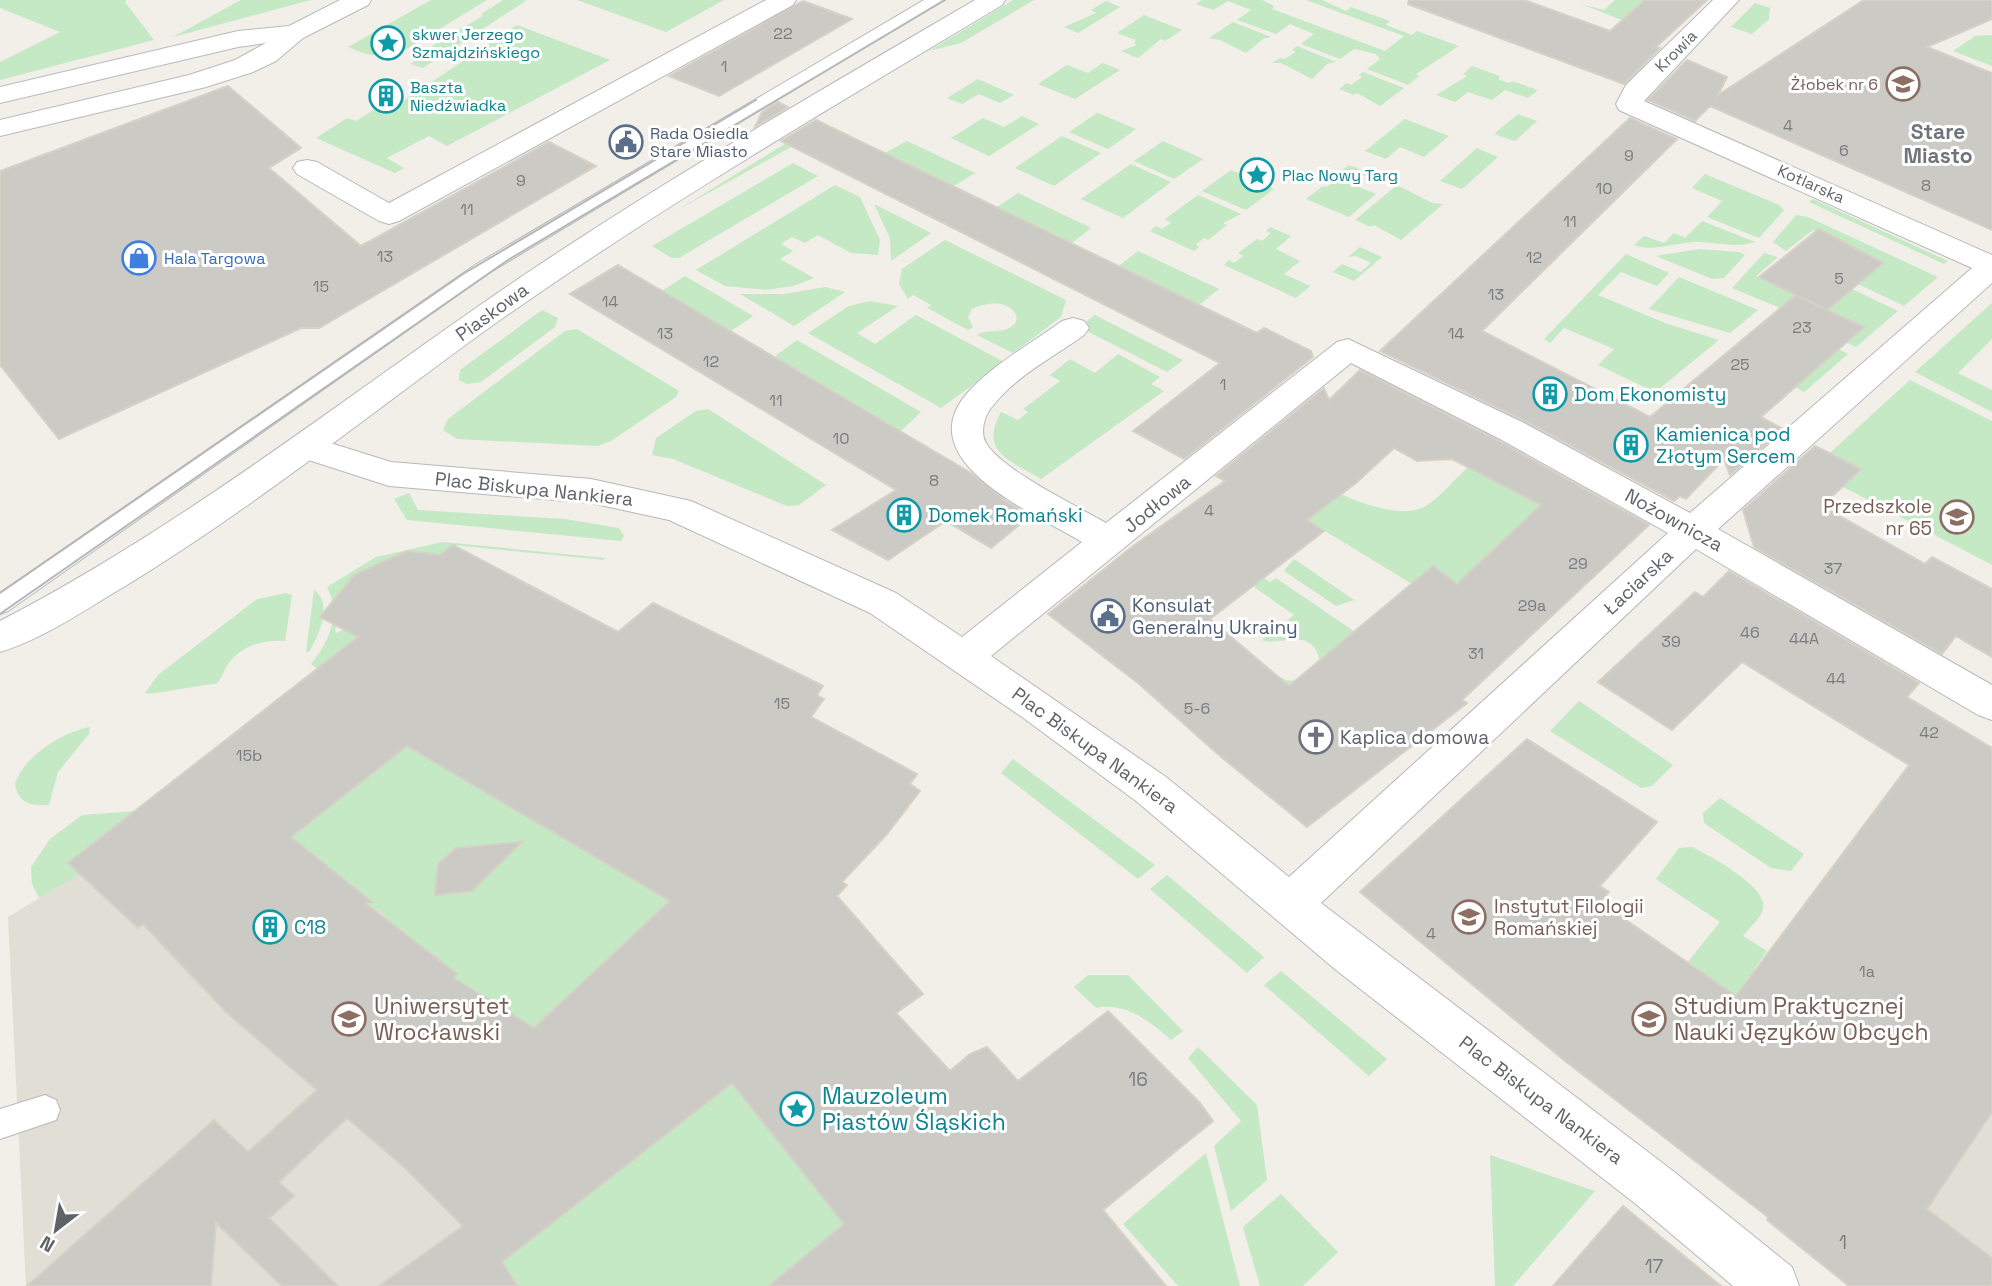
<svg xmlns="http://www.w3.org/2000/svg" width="1992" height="1286" viewBox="0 0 1992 1286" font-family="'Space Grotesk',sans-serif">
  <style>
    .education { fill: #e1ded6 }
    .green { fill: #c5e8c5 }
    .building { fill: #cccac5; stroke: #d6d1c6; stroke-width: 2; fill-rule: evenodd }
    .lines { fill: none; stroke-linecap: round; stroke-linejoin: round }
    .lane-casing { stroke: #b5b8bc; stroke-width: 2 }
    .street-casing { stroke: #b5b8bc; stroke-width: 2 }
    .secondary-casing { stroke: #b6babf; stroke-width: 2 }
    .lane { fill: #fff; fill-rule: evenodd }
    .street { fill: #fff; fill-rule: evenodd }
    .secondary { fill: #fff; fill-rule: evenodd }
    .tram { stroke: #b6b7b8; stroke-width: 2 }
    .labels { text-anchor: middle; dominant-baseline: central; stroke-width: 6; stroke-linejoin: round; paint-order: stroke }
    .number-label { font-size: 16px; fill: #7a7d7f }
    .far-culture-label { font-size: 16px; fill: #0d838f; stroke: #fff; text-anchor: start }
    .far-street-label { font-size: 16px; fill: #5f6368; stroke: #fff }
    .far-education-label { font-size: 16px; fill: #785e54; stroke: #fff; text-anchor: end }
    .far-service-label { font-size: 16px; fill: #4e5e75; stroke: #fff; text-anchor: start }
    .far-shop-label { font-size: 16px; fill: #366cbe; stroke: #fff; text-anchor: start }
    .street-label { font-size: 19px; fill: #5f6368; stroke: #fff }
    .culture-label { font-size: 19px; fill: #0d838f; stroke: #fff; text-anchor: start }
    .education-label { font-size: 19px; fill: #785e54; stroke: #fff; text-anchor: end }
    .service-label { font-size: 19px; fill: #4e5e75; stroke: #fff; text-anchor: start }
    .worship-label { font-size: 19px; fill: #5b616d; stroke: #fff; text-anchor: start }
    .near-number-label { font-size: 19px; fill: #7a7d7f }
    .far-district-label { font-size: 21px; font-weight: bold; fill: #70757a; stroke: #fff }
    .near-education-label { font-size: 23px; fill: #785e54; stroke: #fff; text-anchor: start }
    .near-culture-label { font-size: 23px; fill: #0d838f; stroke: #fff; text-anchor: start }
  </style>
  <rect width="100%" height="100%" fill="#f1efe8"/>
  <!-- education -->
  <g class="education">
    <path d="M254,722L786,920L465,1225L379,1286H26L8,917L79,874Z"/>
    <path d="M1992,1112V1258L1926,1208Z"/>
  </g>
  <!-- green -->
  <g class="green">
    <path d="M0,0H127L125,2L154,40L0,80V62L60,32L0,8Z"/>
    <path d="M241,0H311L173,37Z"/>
    <path d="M431,0H487L405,50L399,48C378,59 369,56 348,47Z"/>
    <path d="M503,0H527L423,68L410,64L421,57L417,55L483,16L481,14Z"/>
    <path d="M577,0H724L666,32Z"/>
    <path d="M1013,0H1034L961,43L929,51Z"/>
    <path d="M1202,0H1262L1274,6L1272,9L1385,51L1404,36L1306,0H1322L1346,11L1351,7L1390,21L1386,25L1412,35L1417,31L1459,46L1416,74L1419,76L1408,85L1367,69L1380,59L1376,54L1354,49L1340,59L1301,44L1314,34L1290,24L1276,34L1237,20L1251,10L1228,1L1213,10L1196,4Z"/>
    <path d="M1615,0H1645L1622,20L1581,4L1604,10Z"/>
    <path d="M1106,1L1120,7L1078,33L1064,27L1096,13L1091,10Z"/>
    <path d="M1755,3L1770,8L1769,19L1752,34L1731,27Z"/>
    <path d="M1144,15L1182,30L1165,41L1161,39L1138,58L1121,51L1137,45L1134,43L1136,40L1117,33Z"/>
    <path d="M1233,22L1271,37L1263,39L1246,53L1220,40L1209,38Z"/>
    <path d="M517,25L610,60L447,146L429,136L387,158L404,168L395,173L316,138L347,118L356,121L377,108L388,111Z"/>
    <path d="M1992,35V66L1953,51L1975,36Z"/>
    <path d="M1297,46L1336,62L1327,64L1312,79L1281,63H1272L1280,58L1285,59L1296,52L1292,50Z"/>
    <path d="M1103,63L1120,70L1075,99L1038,84L1067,65L1088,73Z"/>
    <path d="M1472,66L1500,76L1498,79L1509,83L1512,81L1538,90L1528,98L1505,90L1492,100L1468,92L1455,102L1436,95L1467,76L1463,74Z"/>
    <path d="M1363,72L1404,88L1380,106L1357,93L1354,95L1339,89L1347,83L1351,85L1362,77L1359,75Z"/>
    <path d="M978,79L1014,95L1000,103L979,94L962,104L947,98Z"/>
    <path d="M1097,113H1098L1136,129L1108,149L1069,132Z"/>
    <path d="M1518,114L1537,121L1515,141L1494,134Z"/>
    <path d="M1022,116L1039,124L989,156L951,138L983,118L1004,127Z"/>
    <path d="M1405,119L1449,136L1424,157L1400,147L1386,159L1365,151Z"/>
    <path d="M819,123L827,127L676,211Z"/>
    <path d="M1062,136L1101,153L1054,186L1015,168Z"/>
    <path d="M907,141L975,173L954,186L885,153Z"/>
    <path d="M1163,141L1203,159L1174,179L1134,161Z"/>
    <path d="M1477,148L1498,157L1462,189L1440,181Z"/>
    <path d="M793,163L818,176L679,258H672L652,246Z"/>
    <path d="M1131,164L1171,182L1123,218L1081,199Z"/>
    <path d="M1349,165L1369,173L1365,176L1360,174L1353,180L1357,182L1354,185L1376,194L1349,217L1306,199L1323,186L1327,187L1336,180L1333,177Z"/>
    <path d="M1231,170L1274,189L1246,210L1202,191Z"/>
    <path d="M1705,174L1779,205L1784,210L1759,238L1707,217L1722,201L1692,188Z"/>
    <path d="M835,185L860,197L880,240L878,255L851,253L818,235L805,243L792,237L781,244L793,251L780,259L814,278L793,286L766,290L725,286L696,270Z"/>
    <path d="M1397,185L1432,203L1443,204L1401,240L1374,225L1371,227L1355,220Z"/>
    <path d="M1018,193L1091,228L1072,243L997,207Z"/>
    <path d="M1198,195L1241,214L1223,223L1227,225L1208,240L1204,238L1196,244L1199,247L1194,251L1150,231L1156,226L1162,229L1171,223L1165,219Z"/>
    <path d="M1813,199L1948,261L1944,264L1809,202Z"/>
    <path d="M874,204L882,208L931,233L891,261L890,238Z"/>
    <path d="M1796,215L1808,217L1938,277L1904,306L1858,284L1883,263L1880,261L1813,230L1786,251L1773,242Z"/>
    <path d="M1702,221L1755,242C1735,249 1714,241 1694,242C1675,243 1652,252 1634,245L1644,236L1664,243L1674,233L1685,238Z"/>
    <path d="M1270,227L1291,236L1276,249L1300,261L1284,274L1310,286L1296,298L1224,265L1229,260L1234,263L1243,256L1238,253L1257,239L1262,241L1271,233L1266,231Z"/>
    <path d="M945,240L1066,300L1061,317L1013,353L977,335C989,328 1003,335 1015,324L1017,317C1010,299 987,302 972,309L968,317L973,327L968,330L927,308L931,305L913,295L908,299L899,284L902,269Z"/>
    <path d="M1360,247L1382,257L1354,281L1333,272L1342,264L1361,272L1371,263L1356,256L1348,257Z"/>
    <path d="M1700,249L1739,252L1745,255L1724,278L1712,279L1656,256Z"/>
    <path d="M1138,251L1219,289L1199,305L1119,266Z"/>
    <path d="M1764,253L1778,257L1756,276L1797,295L1780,308L1732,288Z"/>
    <path d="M1626,254L1669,273L1657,286L1621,272L1598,295L1665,323L1719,340L1655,392L1598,365L1614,349L1564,328L1550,343L1544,339Z"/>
    <path d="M685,276L753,316L731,331L662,291Z"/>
    <path d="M1679,277L1758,310L1730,333L1649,309Z"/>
    <path d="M825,287L845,292L794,326L740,294H784Z"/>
    <path d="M1852,289L1898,311L1856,347L1847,343L1863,327L1827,310Z"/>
    <path d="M870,301L898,306L857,333L875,344L916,315L1004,362L941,408L808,333L849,306Z"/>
    <path d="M1992,303V339L1958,373L1992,390V412L1915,372Z"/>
    <path d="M542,310L558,318L555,327L481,382L467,384L459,380L460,370Z"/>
    <path d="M1095,315L1183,360L1167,372L1079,327Z"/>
    <path d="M577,329L679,391L676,397L611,441L598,446L457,439L443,430L448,419L565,331Z"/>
    <path d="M797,340L921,412L901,431L774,357Z"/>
    <path d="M1839,349L1848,354L1804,392L1795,387Z"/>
    <path d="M1118,354L1160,377L1151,384L1164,391L1041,479C1012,462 978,452 1001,412L1018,420L1028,412L1023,409L1060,381L1050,375L1070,359L1095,373Z"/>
    <path d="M1910,380L1992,421V565L1811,470Z"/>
    <path d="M708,409L826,485L799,505L787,506L673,459L652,455L656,438L696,411Z"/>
    <path d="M1468,467L1543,503L1486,557L1489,559L1457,584L1433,566L1412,584L1307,520L1324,507L1305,477C1335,491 1397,526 1429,504C1443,494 1455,479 1468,467Z"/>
    <path d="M409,493L418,510L565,519L619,528L624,536L621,541L407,520L394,499Z"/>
    <path d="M443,542L605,558L604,560L453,545L427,565C385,562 384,551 363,591L344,588L339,593L359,618L335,628L336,633L360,622L372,630L319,670L311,664C330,641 341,614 327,587L376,557Z"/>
    <path d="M1294,559L1354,600L1336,606L1284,571Z"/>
    <path d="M1257,574L1270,582L1276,578L1355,632L1296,717L1272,673L1286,680L1298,681L1320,661C1311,625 1283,647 1262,640L1294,615L1247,582Z"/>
    <path d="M314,590C334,604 318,636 309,652H306Z"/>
    <path d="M286,593L292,595L285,641C264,639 241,646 228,664C223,671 222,679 216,684C201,684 152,696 145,693L158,675L257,599Z"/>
    <path d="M1579,701L1673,765L1652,786L1641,788L1550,731Z"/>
    <path d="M90,727L89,734L58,772L49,805C31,806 18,803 15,784C23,757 64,731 90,727Z"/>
    <path d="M404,743L610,863L608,866L648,886L669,902L533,1033L475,989L472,991L455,977L457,973L449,968L447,970L432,956L433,954L406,936L408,933L401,928L398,930L377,908L374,910L291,837Z"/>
    <path d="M1013,759L1155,865L1138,879L1001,773Z"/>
    <path d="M1720,798L1804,854L1791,871L1771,868L1704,823L1703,813Z"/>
    <path d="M136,811L80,874L39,898L32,884L31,867L50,839L82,815Z"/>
    <path d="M1692,847C1709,855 1770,888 1763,909C1761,918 1749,928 1743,936L1767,951L1736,996L1687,963L1720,922L1656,879L1679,848Z"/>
    <path d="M1167,875L1264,957L1247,973L1150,889Z"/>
    <path d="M1281,971L1387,1059L1369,1076L1264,985Z"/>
    <path d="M1088,975H1128L1183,1031L1171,1040C1150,1021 1125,1002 1096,1008L1074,987Z"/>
    <path d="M1198,1047L1257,1105L1267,1180L1231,1211L1214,1146L1241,1121L1188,1058Z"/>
    <path d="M732,1083L844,1224L769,1286H517L502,1262Z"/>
    <path d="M1206,1153L1240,1286H1178L1123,1224Z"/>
    <path d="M1490,1155L1595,1191L1513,1286H1495Z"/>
    <path d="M1281,1194L1338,1252L1303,1286H1260L1243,1227Z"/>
  </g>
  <!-- building -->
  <g class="building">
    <path d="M1409,0H1524L1610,31L1645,0H1707L1656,47L1660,48L1624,84L1408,4Z"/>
    <path d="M1864,0H1992V19L1927,47L1992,73V230L1710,106L1695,121L1648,100L1687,60L1727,77L1718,95Z"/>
    <path d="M803,1L852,19L719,96L669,76Z"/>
    <path d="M228,86L301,148L269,168L361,246L549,142L596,166L319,328H301L59,439L0,365V171Z"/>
    <path d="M778,102L788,107L755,127L762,112Z"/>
    <path d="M1630,118L1677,139L1482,331L1650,417L1796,295L1825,309L1759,277L1819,229L1883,263L1827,310L1864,327L1761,417L1783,429L1730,475L1724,459L1686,499L1680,496L1674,501L1525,421L1380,351Z"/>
    <path d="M816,120L1257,333L1264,328L1311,351L1313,357L1184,459L1133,431L1220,363L781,141Z"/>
    <path d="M618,265L971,473L1006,501L1030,516L991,548L946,521L888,560L832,530L896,490L570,294Z"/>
    <path d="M1360,370L1499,441L1649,525L1462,700L1467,703L1307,827L1220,756L1138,683L1048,614L1133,546L1225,481L1216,476L1324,388L1329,400ZM1394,448L1417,461L1452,459L1541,505L1457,584L1433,566L1289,686L1210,619L1324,531L1307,520L1356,483Z"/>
    <path d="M1815,446L1861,469L1822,506L1925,564L1932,557L1992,589V657L1956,636L1942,654L1754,547L1743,510Z"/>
    <path d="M453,545L618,632L653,603L793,671L823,686L817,695L824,699L811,717L917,774L910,784L920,791L887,834L842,882L847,885L837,896L923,994L896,1013L950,1071L970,1054L987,1047L1018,1081L1108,1011L1200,1103L1213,1121L1103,1210L1166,1286H769L844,1224L732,1083L502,1262L517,1286H379L463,1226L405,1168L347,1118L279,1182L294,1196L269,1218L338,1286H282L216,1223L211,1286H27L214,1120L248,1152L317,1090L228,1014L143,924L138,928L68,863L358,637L320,617L354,575L407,551L440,555ZM407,746L670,901L534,1028L454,978L457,974L365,903L372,902L291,837Z"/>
    <path d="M1729,571L1919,683L1907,697L1992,748V1112L1927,1209L1992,1258V1286H1849L1767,1220L1768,1217L1565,1061L1360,892L1527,739L1657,822L1600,886L1609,892L1600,902L1736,996L1909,765L1742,662L1672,730L1598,682L1695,592L1703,597Z"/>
    <path d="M522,842L472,891L435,895L438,864L456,848Z"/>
    <path d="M1623,1206L1721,1286H1553Z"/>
  </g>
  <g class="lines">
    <defs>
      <g id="lane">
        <path d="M924,0H943L489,273L8,611L0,614V593L475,265Z"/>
        <path d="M45,1095L56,1100L60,1110L56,1120L0,1139V1109Z"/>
      </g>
      <g id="street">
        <path d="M766,0H796L793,5L399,221L389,224L379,221L297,174L293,168L297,162L307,160L317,162L389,203Z"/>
        <path d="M1713,0H1739L1644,101L1992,255V283L1718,529L1992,685V720L1978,715L1696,549L1321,903L1673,1171L1792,1267L1799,1286H1733L1637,1205L1336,970L1136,801L1022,717L870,613L669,520L591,503L389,486L293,455L288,447L293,439L305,435L391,462L591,479L691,501L896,593L962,637L1082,542C1034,513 903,459 971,389C997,362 1032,343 1062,321L1073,318L1084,321L1089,328L1084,335C1054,357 1014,377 991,408C984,417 980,433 986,443C1003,471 1077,506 1106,523L1337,342L1348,339L1524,423L1690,513L1972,268L1619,110L1616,104L1626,85ZM1351,363L1500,439L1668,533L1289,877L1166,777L991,656Z"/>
      </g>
      <g id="secondary">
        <path d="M340,0H371L368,5L303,38L276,61L253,72L206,87L0,136V120L189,75L235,60L266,43L238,47L0,103V87L238,31L289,26Z"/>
        <path d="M975,0H1005L1002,5C825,111 647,215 479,335C361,421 247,512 122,588C83,611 43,639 0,652V621C187,524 350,393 524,275C670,177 823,89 975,0Z"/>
      </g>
    </defs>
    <!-- lane casing -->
    <use href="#lane" class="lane-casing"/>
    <!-- street casing -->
    <use href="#street" class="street-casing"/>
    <!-- secondary casing -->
    <use href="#secondary" class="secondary-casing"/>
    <!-- lane -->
    <use href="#lane" class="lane"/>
    <!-- street -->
    <use href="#street" class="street"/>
    <!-- secondary -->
    <use href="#secondary" class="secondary"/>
    <!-- tram -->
    <g class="tram">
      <path d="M0,593L463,274L756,100"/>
      <path d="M0,614L508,260L945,0"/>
    </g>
  </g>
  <!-- icons -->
  <defs>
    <symbol id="sight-ring" viewBox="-11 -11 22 22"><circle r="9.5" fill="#fff" stroke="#0f9aa8" stroke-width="1.5"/><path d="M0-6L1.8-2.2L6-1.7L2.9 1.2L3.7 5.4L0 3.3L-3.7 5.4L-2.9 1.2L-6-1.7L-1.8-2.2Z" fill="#0f9aa8"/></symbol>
    <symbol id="school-ring" viewBox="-11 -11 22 22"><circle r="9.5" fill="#fff" stroke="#8d6e63" stroke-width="1.5"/><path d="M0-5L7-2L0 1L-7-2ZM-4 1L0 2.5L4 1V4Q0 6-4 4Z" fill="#8d6e63"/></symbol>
    <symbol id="building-ring" viewBox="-11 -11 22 22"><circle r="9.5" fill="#fff" stroke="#0f9aa8" stroke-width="1.5"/><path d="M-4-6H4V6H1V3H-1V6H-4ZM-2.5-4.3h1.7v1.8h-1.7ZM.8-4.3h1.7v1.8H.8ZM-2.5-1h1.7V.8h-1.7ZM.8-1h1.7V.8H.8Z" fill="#0f9aa8"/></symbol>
    <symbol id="civic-ring" viewBox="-11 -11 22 22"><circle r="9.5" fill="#fff" stroke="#5c6f8a" stroke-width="1.5"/><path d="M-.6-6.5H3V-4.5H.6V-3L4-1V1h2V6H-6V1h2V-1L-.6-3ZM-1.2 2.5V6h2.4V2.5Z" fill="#5c6f8a"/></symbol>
    <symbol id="shop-ring" viewBox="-11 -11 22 22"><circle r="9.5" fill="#fff" stroke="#3f7fe0" stroke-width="1.5"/><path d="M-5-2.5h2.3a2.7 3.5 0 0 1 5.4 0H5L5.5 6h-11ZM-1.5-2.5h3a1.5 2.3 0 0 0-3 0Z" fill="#3f7fe0"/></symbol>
    <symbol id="church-ring" viewBox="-11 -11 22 22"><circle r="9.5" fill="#fff" stroke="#6b7280" stroke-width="1.5"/><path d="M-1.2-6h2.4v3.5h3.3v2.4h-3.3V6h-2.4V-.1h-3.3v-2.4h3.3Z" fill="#6b7280"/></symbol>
    <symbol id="university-ring" viewBox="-11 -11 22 22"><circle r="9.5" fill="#fff" stroke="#8d6e63" stroke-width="1.5"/><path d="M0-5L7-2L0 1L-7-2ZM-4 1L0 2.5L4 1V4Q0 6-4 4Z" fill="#8d6e63"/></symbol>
  </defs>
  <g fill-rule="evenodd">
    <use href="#sight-ring" x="369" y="24" width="38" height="38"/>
    <use href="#school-ring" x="1884" y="65" width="38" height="38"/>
    <use href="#building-ring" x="367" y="77" width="38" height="38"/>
    <use href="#civic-ring" x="607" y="123" width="38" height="38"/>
    <use href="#sight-ring" x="1238" y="156" width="38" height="38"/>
    <use href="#shop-ring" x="120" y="239" width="38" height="38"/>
    <use href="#building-ring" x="1531" y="375" width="38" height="38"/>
    <use href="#building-ring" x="1612" y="426" width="38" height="38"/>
    <use href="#building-ring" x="885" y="496" width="38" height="38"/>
    <use href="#school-ring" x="1938" y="498" width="38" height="38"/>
    <use href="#civic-ring" x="1089" y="597" width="38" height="38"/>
    <use href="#church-ring" x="1297" y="718" width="38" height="38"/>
    <use href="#university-ring" x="1450" y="898" width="38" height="38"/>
    <use href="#building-ring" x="251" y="908" width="38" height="38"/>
    <use href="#university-ring" x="330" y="1000" width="38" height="38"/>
    <use href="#university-ring" x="1630" y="1000" width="38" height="38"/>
    <use href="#sight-ring" x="778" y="1090" width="38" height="38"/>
  </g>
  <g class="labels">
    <!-- number labels -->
    <g class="number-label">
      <text x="783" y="33">22</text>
      <text x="724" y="66">1</text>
      <text x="1788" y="125">4</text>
      <text x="1844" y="150">6</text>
      <text x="1629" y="155">9</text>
      <text x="521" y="180">9</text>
      <text x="1926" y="185">8</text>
      <text x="1604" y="188">10</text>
      <text x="467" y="209">11</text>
      <text x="1570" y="221">11</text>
      <text x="385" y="256">13</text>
      <text x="1534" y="257">12</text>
      <text x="1839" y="278">5</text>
      <text x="321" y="286">15</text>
      <text x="1496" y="294">13</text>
      <text x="610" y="301">14</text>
      <text x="1802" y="327">23</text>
      <text x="665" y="333">13</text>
      <text x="1456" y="333">14</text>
      <text x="711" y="361">12</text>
      <text x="1740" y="364">25</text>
      <text x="1223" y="384">1</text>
      <text x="776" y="400">11</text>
      <text x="841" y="438">10</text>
      <text x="934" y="480">8</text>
      <text x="1209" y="510">4</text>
      <text x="1578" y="563">29</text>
      <text x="1833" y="568">37</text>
      <text x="1532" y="605">29a</text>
      <text x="1750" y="632">46</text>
      <text x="1804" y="638">44A</text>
      <text x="1671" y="641">39</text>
      <text x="1476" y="653">31</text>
      <text x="1836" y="678">44</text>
      <text x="782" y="703">15</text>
      <text x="1197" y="708">5-6</text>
      <text x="1929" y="732">42</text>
      <text x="249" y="755">15b</text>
      <text x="1431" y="933">4</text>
      <text x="1867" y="971">1a</text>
    </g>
    <!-- far-culture labels -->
    <g class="far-culture-label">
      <text x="412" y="34">skwer Jerzego<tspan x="412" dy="18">Szmajdzińskiego</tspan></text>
      <text x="410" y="87">Baszta<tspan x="410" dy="18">Niedźwiadka</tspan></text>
      <text x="1282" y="175">Plac Nowy Targ</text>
    </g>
    <!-- far-street labels -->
    <g class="far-street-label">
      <text transform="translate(1676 51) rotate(-45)">Krowia</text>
      <text transform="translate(1811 184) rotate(24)">Kotlarska</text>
    </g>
    <!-- far-education labels -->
    <g class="far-education-label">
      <text x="1878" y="84">Żłobek nr 6</text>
    </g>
    <!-- far-service labels -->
    <g class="far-service-label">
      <text x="650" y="133">Rada Osiedla<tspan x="650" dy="18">Stare Miasto</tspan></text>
    </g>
    <!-- far-shop labels -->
    <g class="far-shop-label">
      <text x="164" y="258">Hala Targowa</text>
    </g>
    <!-- street labels -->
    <g class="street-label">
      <text transform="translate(492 312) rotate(-36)">Piaskowa</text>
      <text transform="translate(534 489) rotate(6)">Plac Biskupa Nankiera</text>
      <text transform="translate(1157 504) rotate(-39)">Jodłowa</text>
      <text transform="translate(1674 520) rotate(29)">Nożownicza</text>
      <text transform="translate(1638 582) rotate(-43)">Łaciarska</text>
      <text transform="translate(1095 750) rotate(36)">Plac Biskupa Nankiera</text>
      <text transform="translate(1541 1100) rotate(37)">Plac Biskupa Nankiera</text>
    </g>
    <!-- culture labels -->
    <g class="culture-label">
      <text x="1574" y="394">Dom Ekonomisty</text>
      <text x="1656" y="434">Kamienica pod<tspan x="1656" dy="22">Złotym Sercem</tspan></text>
      <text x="928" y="515">Domek Romański</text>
      <text x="294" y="927">C18</text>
    </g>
    <!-- education labels -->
    <g class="education-label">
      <text x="1932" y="506">Przedszkole<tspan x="1932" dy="22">nr 65</tspan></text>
      <text x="1494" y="906" text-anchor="start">Instytut Filologii<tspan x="1494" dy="22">Romańskiej</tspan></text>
    </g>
    <!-- service labels -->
    <g class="service-label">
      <text x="1132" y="605">Konsulat<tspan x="1132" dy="22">Generalny Ukrainy</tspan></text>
    </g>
    <!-- worship labels -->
    <g class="worship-label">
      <text x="1340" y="737">Kaplica domowa</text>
    </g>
    <!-- near-number labels -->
    <g class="near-number-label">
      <text x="1138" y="1079">16</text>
      <text x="1843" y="1242">1</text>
      <text x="1654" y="1266">17</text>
    </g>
    <!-- far-district labels -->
    <g class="far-district-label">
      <text x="1938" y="131">Stare<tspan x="1938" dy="24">Miasto</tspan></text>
    </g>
    <!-- near-education labels -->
    <g class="near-education-label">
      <text x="374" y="1006">Uniwersytet<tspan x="374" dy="26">Wrocławski</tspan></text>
      <text x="1674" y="1006">Studium Praktycznej<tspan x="1674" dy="26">Nauki Języków Obcych</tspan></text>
    </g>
    <!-- near-culture labels -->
    <g class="near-culture-label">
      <text x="822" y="1096">Mauzoleum<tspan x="822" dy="26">Piastów Śląskich</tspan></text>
    </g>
  </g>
  <!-- north arrow -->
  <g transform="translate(56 1230) rotate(211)" stroke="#ffffff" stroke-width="5" paint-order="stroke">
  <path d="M0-5L12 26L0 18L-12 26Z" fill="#5f6368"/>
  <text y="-10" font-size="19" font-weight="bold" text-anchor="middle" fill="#5f6368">N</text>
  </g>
</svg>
